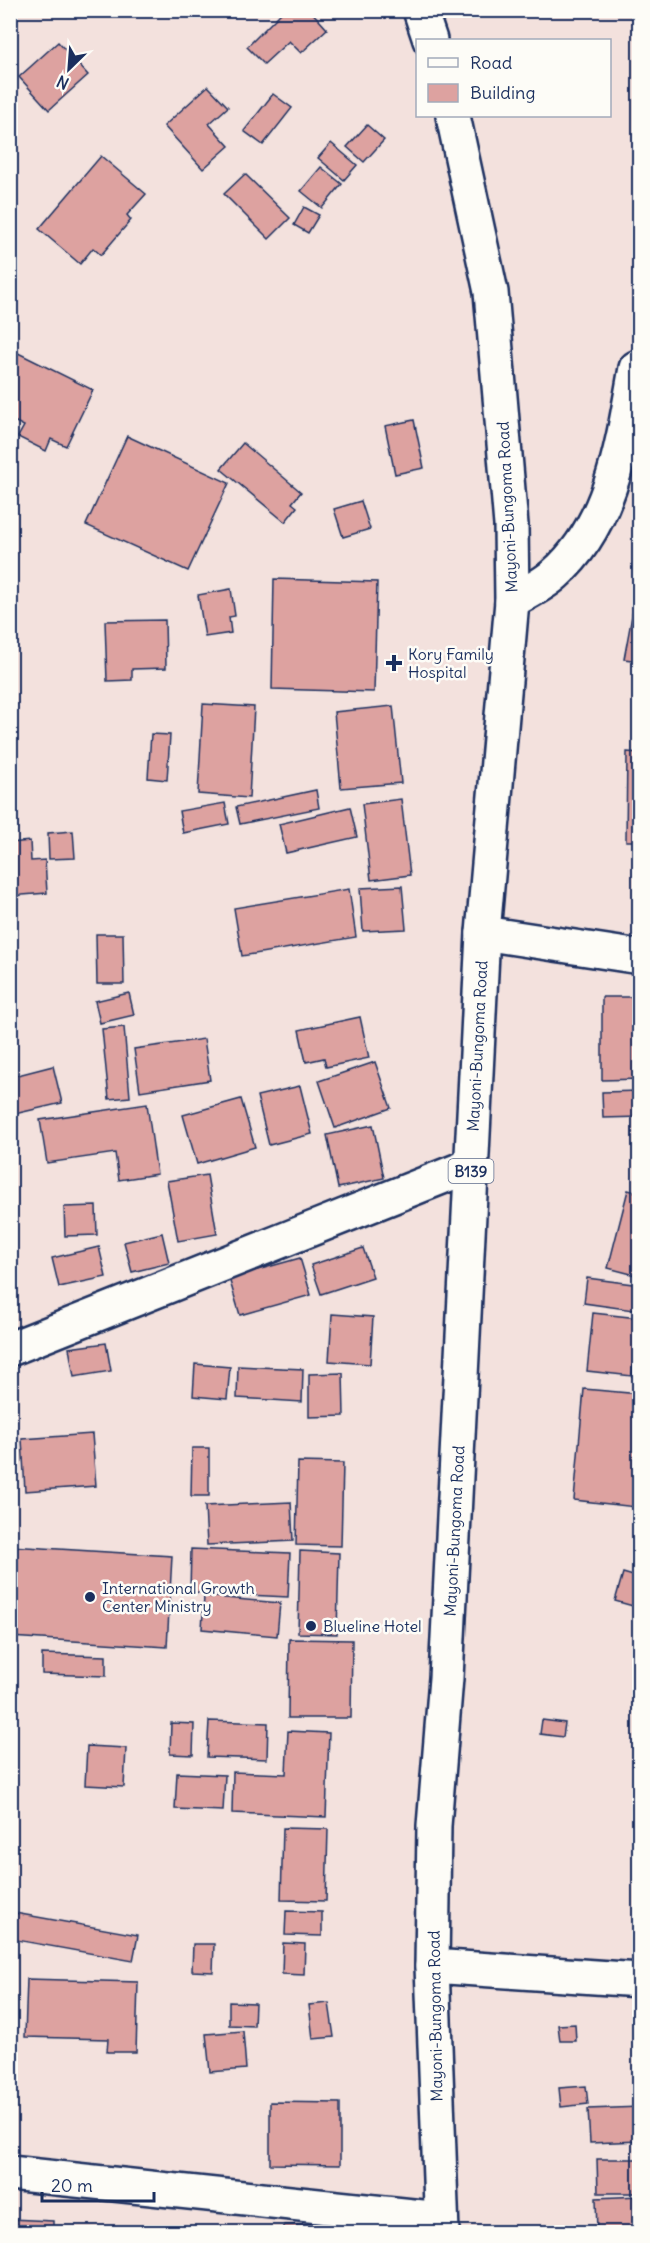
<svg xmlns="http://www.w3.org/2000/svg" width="650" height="2243" viewBox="0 0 650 2243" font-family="Delius,sans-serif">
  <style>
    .building { fill: #dda2a0; stroke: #1b2f5e; stroke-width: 1.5 }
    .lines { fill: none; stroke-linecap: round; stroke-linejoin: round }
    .minor-casing { stroke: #1b2f5e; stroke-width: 38 }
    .primary-casing { stroke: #1b2f5e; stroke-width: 38 }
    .minor { stroke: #fdfcf7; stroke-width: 33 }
    .primary { stroke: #fdfcf7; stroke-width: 33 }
    .poi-dot { fill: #1b2f5e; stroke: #fdfcf7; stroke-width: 2 }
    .labels { text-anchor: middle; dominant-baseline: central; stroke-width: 5; stroke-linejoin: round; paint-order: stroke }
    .shield { fill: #fdfcf7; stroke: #5f6c8c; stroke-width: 1.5 }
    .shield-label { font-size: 15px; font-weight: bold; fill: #1b2f5e }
    .street-label { font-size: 16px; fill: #1b2f5e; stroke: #fdfcf7 }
    .poi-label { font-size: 16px; fill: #1b2f5e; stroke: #fdfcf7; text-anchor: start }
  </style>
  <rect width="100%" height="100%" fill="#f3e1dd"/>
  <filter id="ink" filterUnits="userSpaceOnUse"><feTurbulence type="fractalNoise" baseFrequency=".0167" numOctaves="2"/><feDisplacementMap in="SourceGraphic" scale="12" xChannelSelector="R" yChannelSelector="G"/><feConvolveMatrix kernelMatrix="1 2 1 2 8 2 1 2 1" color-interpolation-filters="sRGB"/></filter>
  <g filter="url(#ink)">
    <!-- building -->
    <g class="building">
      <path d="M284,10H310L327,29L301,53L289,41L264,64L247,47Z"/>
      <path d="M58,42L88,75L49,110L19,77Z"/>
      <path d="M208,86L228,107L209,124L229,146L203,169L164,126Z"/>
      <path d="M273,94L292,108L263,145L244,131Z"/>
      <path d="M367,125L384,140L364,162L347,147Z"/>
      <path d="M331,143L357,165L344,180L318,158Z"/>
      <path d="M101,156L146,194L127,215L131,220L101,255L93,248L80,264L39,229Z"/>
      <path d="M321,167L342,184L322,208L301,191Z"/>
      <path d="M245,174L290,218L269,239L224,194Z"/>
      <path d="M304,207L319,215L308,233L294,225Z"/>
      <path d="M10,349L93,390L66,446L51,439L46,451L18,437L24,426L10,419Z"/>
      <path d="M414,420L424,468L395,474L385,426Z"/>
      <path d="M127,436L229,483L188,571L86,525Z"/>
      <path d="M243,443L301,492L292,503L297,507L285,522L221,469Z"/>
      <path d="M361,501L370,529L343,537L334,509Z"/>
      <path d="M274,579L377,582L374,692L272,689Z"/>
      <path d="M638,583L640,584V661L624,659Z"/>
      <path d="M231,589L235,616L229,617L231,633L205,637L198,595Z"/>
      <path d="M165,620L166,668L132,669V680L107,681L105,621Z"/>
      <path d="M203,704L254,707L249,798L198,794Z"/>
      <path d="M393,706L401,783L341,788L334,712Z"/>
      <path d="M151,734L170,735L167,780L148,778Z"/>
      <path d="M627,752L640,753V841H626Z"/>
      <path d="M316,790L319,808L240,824L236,807Z"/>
      <path d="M401,799L410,875L371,880L362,804Z"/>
      <path d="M225,803L229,824L183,833L179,811Z"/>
      <path d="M350,807L357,837L286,853L279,824Z"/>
      <path d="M73,831L75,858L49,859L48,833Z"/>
      <path d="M30,841L31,861L45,860L47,893L10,896V843Z"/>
      <path d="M402,886L406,929L363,931L360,888Z"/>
      <path d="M349,889L356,937L242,956L234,908Z"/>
      <path d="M96,934H123L124,984H97Z"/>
      <path d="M129,993L134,1015L100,1023L95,1001Z"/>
      <path d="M602,997H640V1079L602,1080Z"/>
      <path d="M360,1017L369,1058L326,1067L324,1058L306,1062L299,1030Z"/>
      <path d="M124,1027L130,1097L109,1099L102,1029Z"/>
      <path d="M204,1039L210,1080L140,1091L134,1049Z"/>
      <path d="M375,1062L391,1108L335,1128L319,1081Z"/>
      <path d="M53,1066L62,1103L10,1115V1077Z"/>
      <path d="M300,1086L312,1134L269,1145L257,1096Z"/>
      <path d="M640,1091V1117L603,1118L602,1092Z"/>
      <path d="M241,1099L255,1147L197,1164L183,1115Z"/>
      <path d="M147,1104L157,1174L119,1180L115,1153L47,1163L40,1120Z"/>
      <path d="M373,1125L384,1178L338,1188L327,1135Z"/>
      <path d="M207,1175L217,1234L178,1241L167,1181Z"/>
      <path d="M628,1190L640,1193L639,1276L608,1268Z"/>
      <path d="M96,1206L97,1235L65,1236L64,1207Z"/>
      <path d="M162,1233L169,1263L132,1272L124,1242Z"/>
      <path d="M99,1247L106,1277L59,1287L52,1258Z"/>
      <path d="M363,1248L373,1277L321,1294L311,1265Z"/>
      <path d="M300,1258L311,1295L240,1315L229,1278Z"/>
      <path d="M587,1278L640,1285V1311L584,1303Z"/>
      <path d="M593,1313L638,1318L632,1376L587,1371Z"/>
      <path d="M332,1314L373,1317L370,1364L329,1361Z"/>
      <path d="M106,1343L111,1371L74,1377L69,1348Z"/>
      <path d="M195,1364L230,1367L227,1399L193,1396Z"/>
      <path d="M238,1366L303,1369L302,1402L237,1398Z"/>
      <path d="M343,1373L344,1416L309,1417V1374Z"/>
      <path d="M584,1389L640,1394V1471L636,1507L574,1500Z"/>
      <path d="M92,1434L96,1486L25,1491L22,1439Z"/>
      <path d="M192,1448H209V1496H191Z"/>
      <path d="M298,1462L343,1463L341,1546L296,1545Z"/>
      <path d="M291,1502L293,1541L207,1545L205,1506Z"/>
      <path d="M10,1546L172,1556L167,1647L10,1637Z"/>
      <path d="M191,1549L290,1553L288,1597L190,1592Z"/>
      <path d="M300,1551L339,1553L337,1634L298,1633Z"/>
      <path d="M623,1573L640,1578V1608L615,1601Z"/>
      <path d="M204,1596L280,1603L277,1636L202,1629Z"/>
      <path d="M289,1639L352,1640L351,1718H288Z"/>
      <path d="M42,1654L106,1656V1676L42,1674Z"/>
      <path d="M542,1720L565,1723L563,1737L540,1734Z"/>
      <path d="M209,1721L268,1723L267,1759L207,1757Z"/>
      <path d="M171,1723L194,1724L193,1755L170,1754Z"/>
      <path d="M288,1731L329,1733L326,1817L232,1813L233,1772L286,1774Z"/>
      <path d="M87,1746L126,1748L124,1787L85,1785Z"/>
      <path d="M177,1773L225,1775L223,1811L175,1809Z"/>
      <path d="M283,1828L328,1829L326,1901L281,1900Z"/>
      <path d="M286,1911L322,1912V1936L285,1935Z"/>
      <path d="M15,1913L138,1935L133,1961L11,1939Z"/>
      <path d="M283,1943L305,1944L304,1975L282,1974Z"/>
      <path d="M193,1944H214L213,1972L192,1971Z"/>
      <path d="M27,1979L138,1982L136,2052H107L108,2039L25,2037Z"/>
      <path d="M229,2002L255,2003L254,2026L229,2025Z"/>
      <path d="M329,2003L334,2037L313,2039L309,2005Z"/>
      <path d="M575,2024L576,2041H560L558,2025Z"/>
      <path d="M243,2031L246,2069L210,2072L206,2034Z"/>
      <path d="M586,2086L588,2104L561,2107L559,2088Z"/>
      <path d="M270,2102L340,2103V2165L270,2164Z"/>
      <path d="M640,2107V2141L590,2143L588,2109Z"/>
      <path d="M597,2159H640V2193H598Z"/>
      <path d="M640,2196V2232H597L596,2198Z"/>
      <path d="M10,2219L53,2221V2232H10Z"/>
      <path d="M341,2224V2232H284V2225Z"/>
    </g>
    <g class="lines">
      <defs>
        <g id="minor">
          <path d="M512,601C526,593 543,585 555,574C613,523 623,440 636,368L640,366"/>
          <path d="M483,933L640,957"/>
          <path d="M10,1349L472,1165"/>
          <path d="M432,1966L640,1980"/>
          <path d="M10,2173L441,2219"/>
        </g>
        <g id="primary">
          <path d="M420,10L430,40"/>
          <path d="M442,2232L432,1966L434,1826L446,1678L483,933L512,601L511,525L491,292L453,116"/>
        </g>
      </defs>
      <!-- minor casing -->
      <use href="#minor" class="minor-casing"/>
      <!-- primary casing -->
      <use href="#primary" class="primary-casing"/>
      <!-- minor -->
      <use href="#minor" class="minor"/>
      <!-- primary -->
      <use href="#primary" class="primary"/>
    </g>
  </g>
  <!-- markers -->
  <g class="poi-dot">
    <path d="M391 654h6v6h6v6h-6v6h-6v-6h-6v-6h6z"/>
    <circle cx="90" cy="1597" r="6"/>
    <circle cx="311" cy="1626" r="6"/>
  </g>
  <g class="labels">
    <!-- shield labels -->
    <rect class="shield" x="448.5" y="1159" width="45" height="24" rx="4.5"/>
    <g class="shield-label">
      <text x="471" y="1171">B139</text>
    </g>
    <!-- street labels -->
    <g class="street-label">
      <text transform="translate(507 507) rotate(-93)">Mayoni-Bungoma Road</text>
      <text transform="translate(477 1046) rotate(-87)">Mayoni-Bungoma Road</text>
      <text transform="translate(454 1531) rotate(-87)">Mayoni-Bungoma Road</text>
      <text transform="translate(435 2016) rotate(-91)">Mayoni-Bungoma Road</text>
    </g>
    <!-- poi labels -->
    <g class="poi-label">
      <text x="408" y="654">Kory Family<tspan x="408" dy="18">Hospital</tspan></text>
      <text x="102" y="1588">International Growth<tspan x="102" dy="18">Center Ministry</tspan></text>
      <text x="323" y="1626">Blueline Hotel</text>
    </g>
  </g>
  <!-- margin -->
  <rect width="650" height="2243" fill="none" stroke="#fdfcf7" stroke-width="36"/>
  <rect x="18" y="18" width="614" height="2207" fill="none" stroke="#1b2f5e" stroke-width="2" filter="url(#ink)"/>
  <!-- legend -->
  <rect x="416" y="39" width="195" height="78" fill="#fdfcf7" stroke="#a3aaba" stroke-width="1.5"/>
  <rect x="428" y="58" width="30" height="9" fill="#fdfcf7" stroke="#a3aaba" stroke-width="1.5"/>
  <text x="470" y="69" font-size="18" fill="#1b2f5e">Road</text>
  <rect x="428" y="84" width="30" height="18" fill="#dda2a0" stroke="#a3aaba" stroke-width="1.5"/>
  <text x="470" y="99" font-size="18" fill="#1b2f5e">Building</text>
  <!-- north arrow -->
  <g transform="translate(69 69) rotate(205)" stroke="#fdfcf7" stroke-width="4.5" paint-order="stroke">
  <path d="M0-4.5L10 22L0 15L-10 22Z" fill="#1b2f5e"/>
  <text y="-9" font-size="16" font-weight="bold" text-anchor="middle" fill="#1b2f5e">N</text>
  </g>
  <!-- scale -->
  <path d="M42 2192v9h112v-9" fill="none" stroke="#1b2f5e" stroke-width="3"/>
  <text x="51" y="2192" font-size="18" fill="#1b2f5e" stroke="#fdfcf7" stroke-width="4.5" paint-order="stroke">20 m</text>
</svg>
